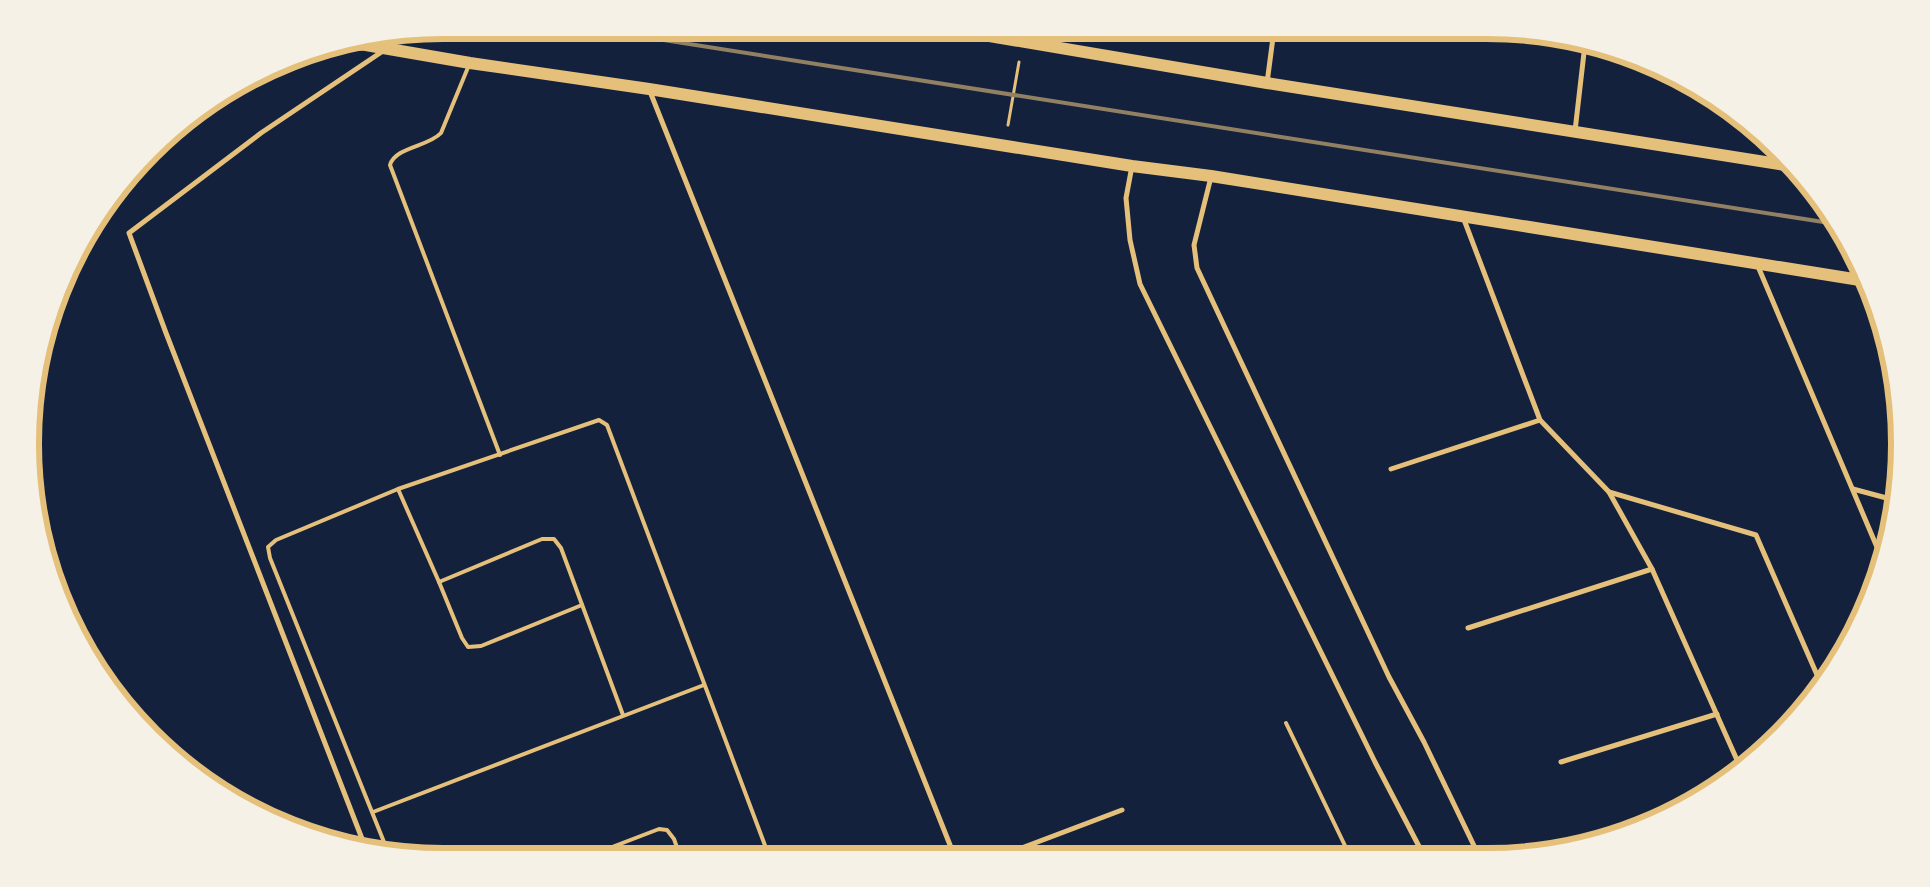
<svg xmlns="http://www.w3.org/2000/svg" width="1930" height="887" viewBox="0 0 1930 887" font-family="'Asap Condensed',sans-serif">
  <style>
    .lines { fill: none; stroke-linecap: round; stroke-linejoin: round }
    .path { stroke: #e5c07b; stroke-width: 3 }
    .service { stroke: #e5c07b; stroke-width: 4 }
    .minor { stroke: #e5c07b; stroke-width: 5 }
    .primary { stroke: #e5c07b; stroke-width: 12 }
    .rail { stroke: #918062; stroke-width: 4 }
    .rim { fill: none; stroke: #e5c07b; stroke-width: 6 }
  </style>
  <rect width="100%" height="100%" fill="#14213d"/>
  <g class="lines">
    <!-- path -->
    <path class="path" d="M1008,125L1019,62"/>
    <!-- service -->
    <g class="service">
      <path d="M469,65L441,133C428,147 395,147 390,165L500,455"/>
      <path d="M398,489L439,582L542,539H554L561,548L623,715"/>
      <path d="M439,582L462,638L468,647L481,646L582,605"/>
      <path d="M1286,723L1349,854"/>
      <path d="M373,812L704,685"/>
      <path d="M388,852L270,558L268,547L276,540L398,489L599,420L607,425L769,856"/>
      <path d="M586,857L659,829L667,830L674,839L680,856"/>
    </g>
    <!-- minor -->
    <g class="minor">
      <path d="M310,52L362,48"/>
      <path d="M1267,83L1274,30"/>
      <path d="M649,89L954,855"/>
      <path d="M1575,131L1585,44"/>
      <path d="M1132,166L1126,198L1130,240L1140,284L1375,762L1423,854"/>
      <path d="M1211,177L1194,245L1197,268L1389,677L1424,742L1478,854"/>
      <path d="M1463,217L1540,420L1609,492L1652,569L1741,769"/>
      <path d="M1757,264L1882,559"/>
      <path d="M1391,469L1540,420"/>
      <path d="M1853,489L1894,500"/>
      <path d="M1609,492L1756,535L1821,684"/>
      <path d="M1468,628L1652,569"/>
      <path d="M1561,762L1717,714"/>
      <path d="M366,849L166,333L129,233L261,133L383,51"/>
      <path d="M1003,855L1122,810"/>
    </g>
    <!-- primary -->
    <g class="primary">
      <path d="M954,30L1267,83L1791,166"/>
      <path d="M360,44L470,63L649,89L1132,166L1211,176L1866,281"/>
    </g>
    <!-- rail -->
    <path class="rail" d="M600,30L1836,224"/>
  </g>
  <!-- crop -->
  <path d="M0 0H1930V887H0ZM443 39H1487A404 404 0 0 1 1891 443V444A404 404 0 0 1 1487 848H443A404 404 0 0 1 39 444V443A404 404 0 0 1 443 39Z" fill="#f6f1e7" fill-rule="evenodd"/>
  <path class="rim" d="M443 39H1487A404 404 0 0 1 1891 443V444A404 404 0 0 1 1487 848H443A404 404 0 0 1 39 444V443A404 404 0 0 1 443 39Z"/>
</svg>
